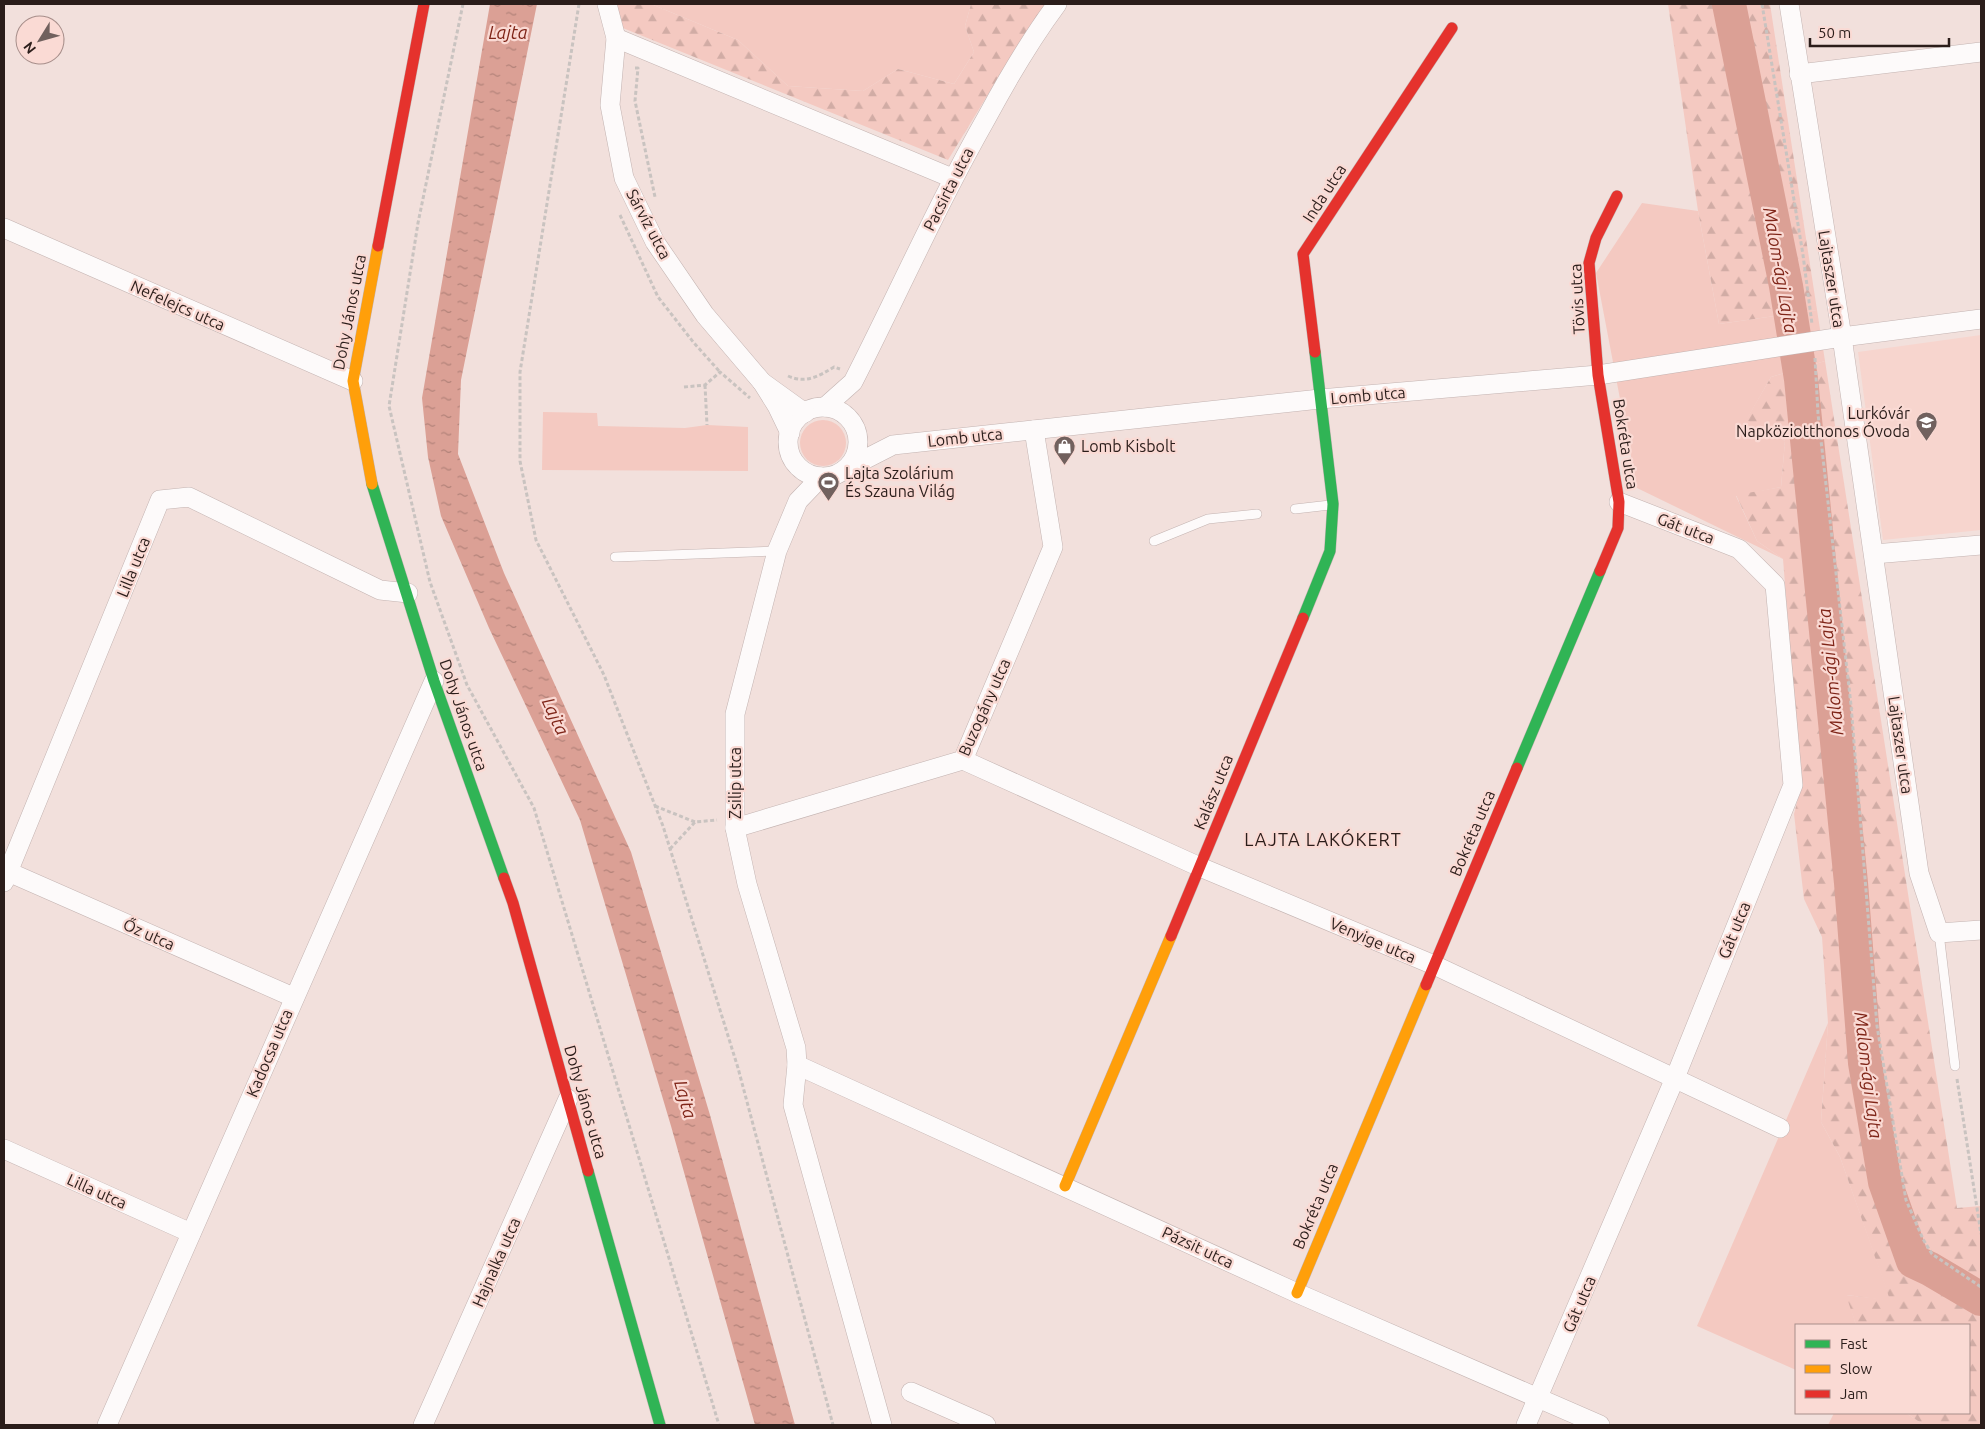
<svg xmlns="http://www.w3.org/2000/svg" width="1985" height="1429" viewBox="0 0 1985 1429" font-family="Ubuntu,sans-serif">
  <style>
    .built { fill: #f7d5ce }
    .grass { fill: #f4c9c1 }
    .forest { fill: url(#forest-firs) }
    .water { fill: url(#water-ripples) }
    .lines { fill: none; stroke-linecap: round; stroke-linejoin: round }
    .river { stroke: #dba095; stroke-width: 34 }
    .lane-casing { stroke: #c3b3b1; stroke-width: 10 }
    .street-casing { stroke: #c3b3b1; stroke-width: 20 }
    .fast-casing { stroke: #c3b3b1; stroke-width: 12 }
    .slow-casing { stroke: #c3b3b1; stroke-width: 12 }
    .jam-casing { stroke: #c3b3b1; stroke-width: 12 }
    .path { stroke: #c9c3c0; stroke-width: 3; stroke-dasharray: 4 2.5; stroke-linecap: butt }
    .lane { stroke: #fdfafa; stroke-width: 9 }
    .street { stroke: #fdfafa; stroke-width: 19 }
    .fast { stroke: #30b455; stroke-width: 11 }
    .slow { stroke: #ff9f0a; stroke-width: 11 }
    .jam { stroke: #e5322d; stroke-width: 11 }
    .labels { text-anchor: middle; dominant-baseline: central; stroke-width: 4.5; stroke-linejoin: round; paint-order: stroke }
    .street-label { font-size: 16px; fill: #2b1d1a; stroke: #fadad4 }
    .poi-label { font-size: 16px; fill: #2b1d1a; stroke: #fadad4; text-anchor: start }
    .water-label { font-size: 18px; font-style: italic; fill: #7f2518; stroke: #fadad4 }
    .neighbourhood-label { font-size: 18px; letter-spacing: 1px; fill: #2b1d1a; stroke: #fadad4 }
  </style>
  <defs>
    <pattern id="forest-firs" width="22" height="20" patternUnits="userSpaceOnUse" patternTransform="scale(1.25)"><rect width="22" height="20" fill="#f4c9c1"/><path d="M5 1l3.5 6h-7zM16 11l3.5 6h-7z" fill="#d1aca5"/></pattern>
    <pattern id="water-ripples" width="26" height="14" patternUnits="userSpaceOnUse" patternTransform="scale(1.25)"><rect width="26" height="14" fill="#dba095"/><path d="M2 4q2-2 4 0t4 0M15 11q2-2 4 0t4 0" fill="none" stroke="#b28279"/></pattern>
  </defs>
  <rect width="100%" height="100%" fill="#f2e0dc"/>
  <!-- built -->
  <path class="built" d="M1981,335V530L1883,540L1858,352Z"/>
  <!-- grass -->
  <g class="grass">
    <path d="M651,4H971L965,26L974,52L954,84L898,69L863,91L788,86L738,40Z"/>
    <path d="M1642,203L1698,211L1719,324L1817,310L1825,361L1771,377L1747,419L1785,441L1781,487L1736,496L1757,541L1783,559L1637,488L1596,273Z"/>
    <path d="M543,412L597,413L598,426L685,428L707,425L748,427V471L542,470Z"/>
    <circle cx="823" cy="443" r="23"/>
    <path d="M1828,1023L1821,1122L1840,1157L1891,1301L1847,1295L1856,1325H1796V1370L1697,1326Z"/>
    <path d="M1834,1413H1906L1924,1425H1828Z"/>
  </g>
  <!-- forest -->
  <g class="forest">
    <path d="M605,4H651L738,40L788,86L863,91L898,69L954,84L974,52L965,26L971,4H1048L1023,37L948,160L608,22Z"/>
    <path d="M1668,4H1770L1817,310L1719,324L1698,211Z"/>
    <path d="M1825,361L1957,1208L1981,1206V1425H1924L1906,1413H1969V1325H1856L1846,1295L1890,1300L1840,1157L1821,1122L1828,1023L1822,937L1804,899L1794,814L1801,787L1783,559L1757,541L1736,495L1781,487L1785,441L1746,420L1771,377Z"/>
  </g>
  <!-- water -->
  <path class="water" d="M490,4H537L461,380L458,454L504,573L631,852L710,1115L795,1425H755L671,1126L580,820L489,628L441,516L428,457L422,398Z"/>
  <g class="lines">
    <!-- river -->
    <path class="river" d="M1729,4L1786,286L1801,379L1851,883L1865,1063L1885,1182L1913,1261L1930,1269L1981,1299"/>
    <defs>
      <g id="lane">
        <path d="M1295,509L1330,505"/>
        <path d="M1154,541L1208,519L1257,514"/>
        <path d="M615,557L777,551"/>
        <path d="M1939,933L1955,1066"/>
      </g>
      <g id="street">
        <path d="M607,4L616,38L610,105L624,178L655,242L705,315L762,382"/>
        <path d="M1789,4L1842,337L1919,873L1939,933L1981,930"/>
        <path d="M616,38L952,178"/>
        <path d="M1799,74L1981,52"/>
        <path d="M4,228L353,381"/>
        <path d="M825,407L853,382C898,294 938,203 987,117C1008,78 1031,39 1057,4"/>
        <circle cx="823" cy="442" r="35"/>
        <path d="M790,433L777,406L762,382L805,413"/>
        <path d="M846,469L893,445L1320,399L1598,375L1842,337L1981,319"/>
        <path d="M821,477L798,501L777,551L735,714V828L747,884L796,1048L797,1065L793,1105L882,1425"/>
        <path d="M1874,554L1981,545"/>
        <path d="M963,760L1200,867L1434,965L1780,1128"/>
        <path d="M735,828L963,760L1053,547L1034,430"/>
        <path d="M4,870L293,997"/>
        <path d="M4,882L160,500L189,497L380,590L408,593"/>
        <path d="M797,1065L1297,1293L1600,1425"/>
        <path d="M4,1149L191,1233"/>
        <path d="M911,1392L986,1425"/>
        <path d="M107,1425L434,681"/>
        <path d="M423,1425L568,1099"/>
        <path d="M1526,1425L1675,1078L1793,785L1775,585L1739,549L1619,502"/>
      </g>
      <g id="fast">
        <path d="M372,484L434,681L504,878"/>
        <path d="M1303,618L1330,551L1333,504L1315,352"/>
        <path d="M1517,768L1600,571"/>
        <path d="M588,1171L660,1425"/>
      </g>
      <g id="slow">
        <path d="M372,484L353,381L378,246"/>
        <path d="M1065,1186L1171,936"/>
        <path d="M1297,1293L1426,985"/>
      </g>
      <g id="jam">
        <path d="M378,246L424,4"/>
        <path d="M1315,352L1303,254L1452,28"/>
        <path d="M1600,571L1618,528L1619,502L1598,375L1589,263L1596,238L1617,196"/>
        <path d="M504,878L513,903L588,1171"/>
        <path d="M1171,936L1303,618"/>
        <path d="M1426,985L1517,768"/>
      </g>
    </defs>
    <!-- lane casing -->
    <use href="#lane" class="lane-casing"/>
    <!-- street casing -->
    <use href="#street" class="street-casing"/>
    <!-- fast casing -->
    <use href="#fast" class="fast-casing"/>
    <!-- slow casing -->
    <use href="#slow" class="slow-casing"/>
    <!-- jam casing -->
    <use href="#jam" class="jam-casing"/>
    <!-- path -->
    <g class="path">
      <path d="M463,4L418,223L389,406L430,582L467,685L534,808L719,1425"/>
      <path d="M579,4L520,372V461L536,540L604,675L663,826L738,1068L833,1425"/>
      <path d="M1762,4L1803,255L1812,324"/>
      <path d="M635,68H638L635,101L655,197"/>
      <path d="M620,215L658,297L694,343L720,372"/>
      <path d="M1815,358L1818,414L1851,705L1877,1026L1906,1200L1923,1239L1932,1254L1981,1287"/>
      <path d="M788,376C806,384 819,376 834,367L840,369"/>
      <path d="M705,385L707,425"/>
      <path d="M684,387L705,385L720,372L750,398"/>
      <path d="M655,806L695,822"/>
      <path d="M670,849L695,822L717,820"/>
      <path d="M1957,1079L1981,1234"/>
    </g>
    <!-- lane -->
    <use href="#lane" class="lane"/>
    <!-- street -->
    <use href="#street" class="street"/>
    <!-- fast -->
    <use href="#fast" class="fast"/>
    <!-- slow -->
    <use href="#slow" class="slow"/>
    <!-- jam -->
    <use href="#jam" class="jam"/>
  </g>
  <!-- icons -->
  <defs>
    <symbol id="school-pin" viewBox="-11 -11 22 30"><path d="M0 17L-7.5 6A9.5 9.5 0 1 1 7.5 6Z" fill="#71615e" stroke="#fadad4"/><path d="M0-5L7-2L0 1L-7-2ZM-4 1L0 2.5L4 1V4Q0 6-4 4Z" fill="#fff"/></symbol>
    <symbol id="shop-pin" viewBox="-11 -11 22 30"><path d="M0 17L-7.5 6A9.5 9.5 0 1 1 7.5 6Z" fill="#71615e" stroke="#fadad4"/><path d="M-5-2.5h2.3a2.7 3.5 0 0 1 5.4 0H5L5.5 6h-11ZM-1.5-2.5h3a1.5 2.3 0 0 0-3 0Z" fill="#fff"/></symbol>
    <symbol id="stadium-pin" viewBox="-11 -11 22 30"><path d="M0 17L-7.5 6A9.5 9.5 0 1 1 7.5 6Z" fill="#71615e" stroke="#fadad4"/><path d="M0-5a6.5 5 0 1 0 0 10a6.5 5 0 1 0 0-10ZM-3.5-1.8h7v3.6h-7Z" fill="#fff"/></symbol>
  </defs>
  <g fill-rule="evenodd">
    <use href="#school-pin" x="1914" y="410" width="25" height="34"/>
    <use href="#shop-pin" x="1052" y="434" width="25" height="34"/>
    <use href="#stadium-pin" x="816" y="470" width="25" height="34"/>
  </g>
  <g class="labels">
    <!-- street labels -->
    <g class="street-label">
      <text transform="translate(948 189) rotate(-63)">Pacsirta utca</text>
      <text transform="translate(1324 193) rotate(-57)">Inda utca</text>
      <text transform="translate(649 224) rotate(62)">Sárvíz utca</text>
      <text transform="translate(1832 279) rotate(81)">Lajtaszer utca</text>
      <text transform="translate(1577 299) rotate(-93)">Tövis utca</text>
      <text transform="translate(178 305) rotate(24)">Nefelejcs utca</text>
      <text transform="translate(349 312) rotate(-79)">Dohy János utca</text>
      <text transform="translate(1368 395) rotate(-5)">Lomb utca</text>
      <text transform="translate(965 437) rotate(-6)">Lomb utca</text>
      <text transform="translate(1626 444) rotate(81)">Bokréta utca</text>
      <text transform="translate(1686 528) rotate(21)">Gát utca</text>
      <text transform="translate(133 567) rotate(-68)">Lilla utca</text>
      <text transform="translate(984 707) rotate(-66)">Buzogány utca</text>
      <text transform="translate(464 715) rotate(71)">Dohy János utca</text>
      <text transform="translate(1901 745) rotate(82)">Lajtaszer utca</text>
      <text transform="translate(735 783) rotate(-90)">Zsilip utca</text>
      <text transform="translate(1213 792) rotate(-68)">Kalász utca</text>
      <text transform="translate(1472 833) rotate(-67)">Bokréta utca</text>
      <text transform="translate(1734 930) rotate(-68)">Gát utca</text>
      <text transform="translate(149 934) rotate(24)">Őz utca</text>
      <text transform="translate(1373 940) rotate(23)">Venyige utca</text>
      <text transform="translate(269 1053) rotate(-67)">Kadocsa utca</text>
      <text transform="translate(586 1102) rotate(74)">Dohy János utca</text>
      <text transform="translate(97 1191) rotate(24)">Lilla utca</text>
      <text transform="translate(1315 1206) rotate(-67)">Bokréta utca</text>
      <text transform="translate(1198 1247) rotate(25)">Pázsit utca</text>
      <text transform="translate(496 1262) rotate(-66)">Hajnalka utca</text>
      <text transform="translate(1579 1304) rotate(-67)">Gát utca</text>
    </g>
    <!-- poi labels -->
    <g class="poi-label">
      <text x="1910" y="413" text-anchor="end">Lurkóvár<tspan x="1910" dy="18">Napköziotthonos Óvoda</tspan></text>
      <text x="1081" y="446">Lomb Kisbolt</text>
      <text x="845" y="473">Lajta Szolárium<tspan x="845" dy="18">És Szauna Világ</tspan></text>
    </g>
    <!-- water labels -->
    <g class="water-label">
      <text x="508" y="32">Lajta</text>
      <text transform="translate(1781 270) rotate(80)">Malom-ági Lajta</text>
      <text transform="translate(1830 672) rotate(-96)">Malom-ági Lajta</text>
      <text transform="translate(556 716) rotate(65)">Lajta</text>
      <text transform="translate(1869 1075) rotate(83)">Malom-ági Lajta</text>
      <text transform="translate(686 1099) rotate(74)">Lajta</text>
    </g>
    <!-- neighbourhood labels -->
    <g class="neighbourhood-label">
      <text x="1323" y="839">LAJTA LAKÓKERT</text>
    </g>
  </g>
  <!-- border -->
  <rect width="1985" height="1429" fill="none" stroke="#2b1d1a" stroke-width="10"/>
  <!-- legend -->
  <rect x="1795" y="1324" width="175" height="90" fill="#fadad4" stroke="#a78e8a"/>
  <rect x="1805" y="1340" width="25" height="8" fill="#30b455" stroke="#a78e8a"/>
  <text x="1840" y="1349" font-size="15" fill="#2b1d1a">Fast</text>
  <rect x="1805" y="1365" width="25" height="8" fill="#ff9f0a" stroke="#a78e8a"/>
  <text x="1840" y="1374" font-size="15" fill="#2b1d1a">Slow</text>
  <rect x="1805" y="1390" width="25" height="8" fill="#e5322d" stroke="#a78e8a"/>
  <text x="1840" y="1399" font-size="15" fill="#2b1d1a">Jam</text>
  <!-- north arrow -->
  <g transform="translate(40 40) rotate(233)"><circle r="24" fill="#fadad4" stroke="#a78e8a"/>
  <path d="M0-4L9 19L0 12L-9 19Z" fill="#71615e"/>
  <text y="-8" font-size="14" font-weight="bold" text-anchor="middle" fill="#2b1d1a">N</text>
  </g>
  <!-- scale -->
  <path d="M1810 38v8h139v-8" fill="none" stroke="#2b1d1a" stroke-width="2.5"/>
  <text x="1818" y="38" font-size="15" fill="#2b1d1a" stroke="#fadad4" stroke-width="4" paint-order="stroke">50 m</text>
</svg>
